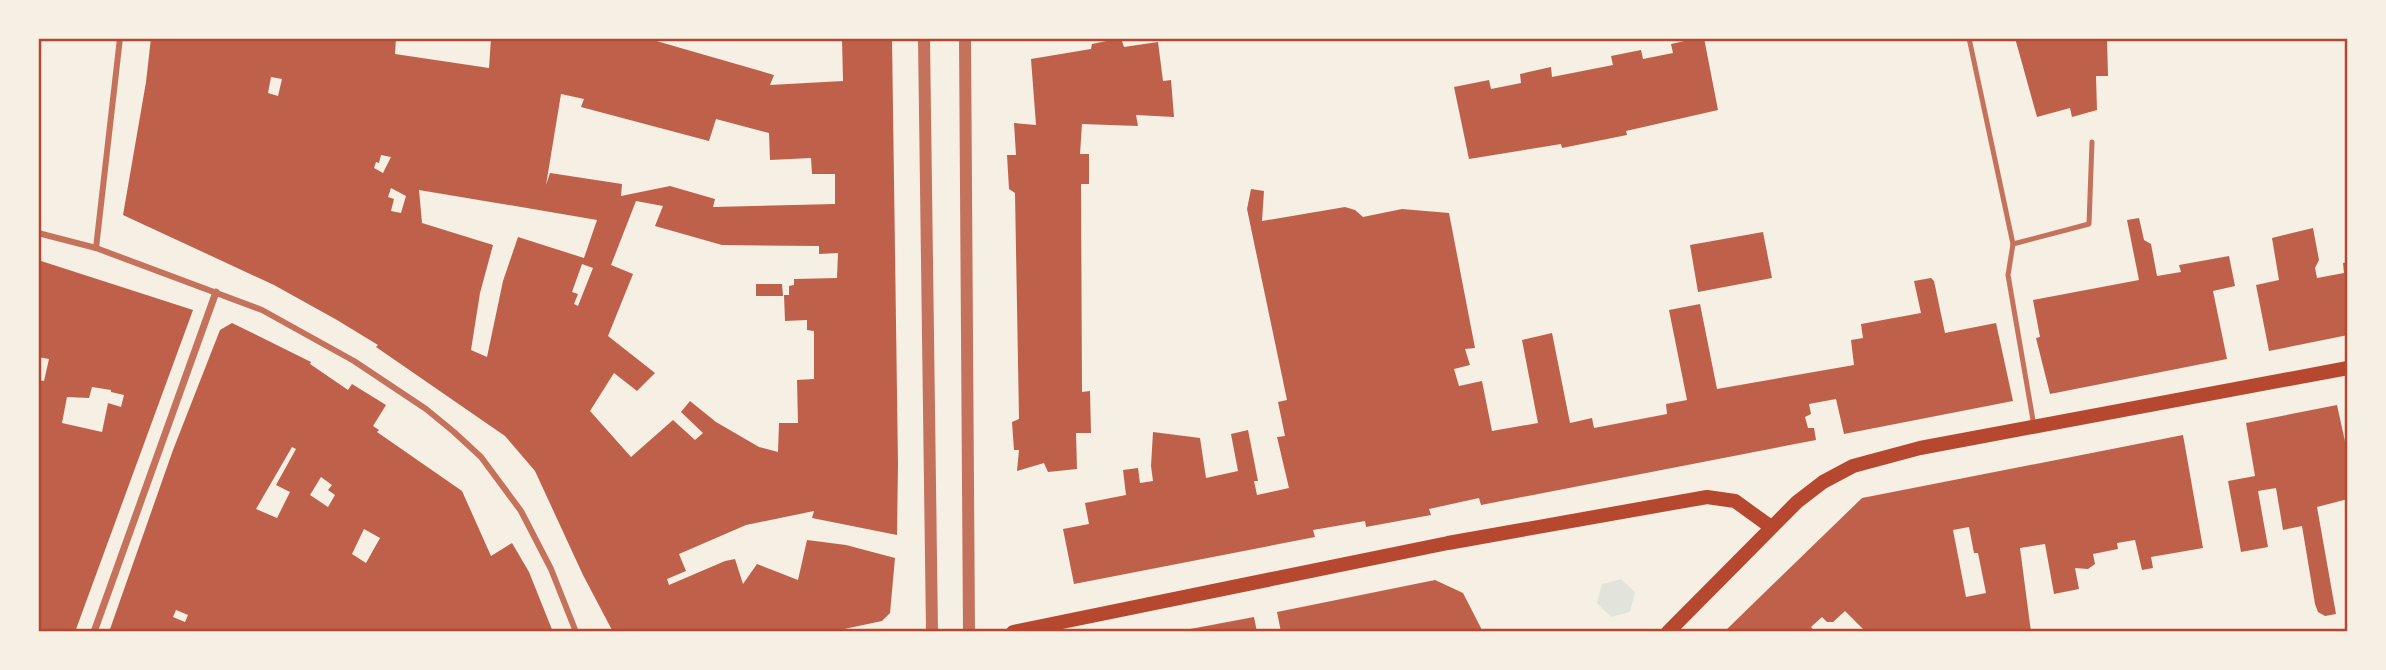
<svg xmlns="http://www.w3.org/2000/svg" width="2386" height="670" viewBox="0 0 2386 670" font-family="Raleway,sans-serif">
  <style>
    .green { fill: #e2e4dc }
    .building { fill: #bf614a; fill-rule: evenodd }
    .lines { fill: none; stroke-linecap: round; stroke-linejoin: round }
    .service { stroke: #c5725c; stroke-width: 5 }
    .pedestrian { stroke: #c5725c; stroke-width: 6 }
    .minor { stroke: #c5725c; stroke-width: 7 }
    .tertiary { stroke: #c5725c; stroke-width: 12 }
    .secondary { stroke: #b5482f; stroke-width: 14 }
    .neatline { fill: none; stroke: #b5482f; stroke-width: 2.5 }
  </style>
  <rect width="100%" height="100%" fill="#f6efe4"/>
  <!-- green -->
  <path class="green" d="M1621,579L1635,592L1630,612L1611,617L1597,603L1602,584Z"/>
  <!-- building -->
  <g class="building">
    <path d="M151,38H396L395,54L489,68L491,38H646L774,75L770,85L843,81L842,38H892L898,464L897,535L812,518L814,511L746,525L679,554L686,571L667,579L669,585L725,561L735,559L743,584L757,564L798,580L807,540L846,545L895,558L890,613L882,621L830,632H613L583,575L535,471L505,436L376,347L378,345L337,320L274,285L123,215L146,82ZM271,77L282,79L278,96L268,93ZM561,94L584,99L581,107L709,141L716,119L769,133L770,160L811,158L812,174H835V204L713,207L715,199L670,186L621,196L622,184L550,173L546,185ZM381,155L391,157L383,173L374,168L376,162L379,163ZM391,188L406,196L401,213L391,211L394,199L388,197ZM419,190L527,208L597,220L584,258L518,237L503,281L487,357L471,350L480,293L493,245L422,223ZM636,201L663,206L655,226L722,245L819,246V254L838,253L837,278L794,279V285L789,286V295H784L785,321L807,320V330L814,331V379L797,380L798,423H779L778,452L759,447L716,422L690,401L681,412L703,433L695,440L673,420L631,457L590,411L614,373L637,391L655,373L608,336L633,274L611,265ZM582,264L593,268L578,306L574,304L578,294L572,292Z"/>
    <path d="M1121,38L1124,47L1158,42L1163,81L1171,80L1174,117L1136,115L1138,126L1082,124L1080,154H1089V184H1081L1082,392L1090,391L1091,433H1076L1077,469L1048,472L1044,463L1017,471L1019,450H1014L1012,422L1019,419L1015,193L1009,189L1007,155H1016L1014,123L1036,125L1031,59L1091,49L1092,44Z"/>
    <path d="M1698,38H1704L1718,110L1626,131L1627,135L1562,148L1561,144L1469,159L1454,87L1489,80L1491,89L1521,83L1520,74L1551,67L1552,77L1613,65L1611,56L1641,50L1643,59L1673,53L1671,44Z"/>
    <path d="M2015,38H2107L2108,76H2096L2097,110L2072,117L2070,108L2037,117Z"/>
    <path d="M1251,189L1264,191L1262,221L1345,207L1355,210L1363,217L1402,209L1449,213L1475,348L1465,349L1470,365L1454,369L1459,386L1482,381L1492,431L1538,423L1522,340L1552,333L1570,423L1592,418L1594,428L1667,414L1666,404L1687,400L1669,310L1700,304L1717,389L1854,365L1851,340L1863,338L1861,324L1921,313L1914,281L1931,278L1934,281L1945,333L1996,323L2013,401L1844,434L1836,399L1809,404L1811,414L1805,417L1808,428H1814L1816,440L1481,505L1479,498L1429,509L1431,515L1366,527L1365,521L1313,530L1315,537L1074,584L1063,529L1089,524L1085,503L1126,495L1123,470L1138,468L1140,483L1153,481L1151,466L1153,432L1200,438L1206,478L1238,471L1231,434L1248,430L1258,481H1254L1257,495L1289,488L1277,437L1285,436L1278,402L1287,400L1247,209Z"/>
    <path d="M2139,218L2144,240L2151,244L2157,276L2181,272L2179,265L2229,256L2235,286L2213,291L2227,359L2050,394L2036,338L2040,337L2033,300L2139,280L2127,220Z"/>
    <path d="M2313,228L2319,260L2315,268L2317,278L2344,273L2343,263L2348,262V335L2269,351L2256,285L2279,280L2272,238Z"/>
    <path d="M1763,232L1772,278L1698,292L1690,245Z"/>
    <path d="M38,260L193,310L75,632H38V380L44,381L49,359L38,357ZM92,387L111,390V392L124,395L121,407L108,403L102,432L62,423L67,397L89,398Z"/>
    <path d="M756,284H782L783,296H756Z"/>
    <path d="M232,323L311,362L310,364L348,390L352,384L386,405L373,426L379,430L377,432L462,491L491,556L512,543L529,572L553,632H109L173,450L220,330ZM292,447L296,449L276,485L290,492L277,518L256,509ZM321,477L332,485L328,490L335,495L328,507L310,495ZM364,529L380,538L366,563L352,554ZM176,610L188,615L185,622L173,617Z"/>
    <path d="M2337,405L2348,455V499L2317,507L2336,614L2325,616L2318,612L2315,604L2302,526L2283,530L2276,488L2258,491L2268,547L2241,552L2228,481L2255,476L2246,423Z"/>
    <path d="M2183,435L2203,548L2151,557L2153,568L2142,570L2135,540L2117,543L2118,549L2093,554L2095,564L2088,569L2075,568L2079,589L2054,594L2045,544L2020,548L2031,632H1866L1845,611L1833,622H1827L1822,617L1811,627L1815,632H1724L1862,498ZM1969,527L1974,553H1978L1986,593L1966,597L1953,530Z"/>
    <path d="M1435,580L1463,593L1483,632H1281L1277,612Z"/>
    <path d="M1254,617L1257,632H1185V630Z"/>
  </g>
  <g class="lines">
    <!-- service -->
    <g class="service">
      <path d="M1969,38L2013,244L2008,275L2034,426"/>
      <path d="M2013,244L2089,224L2092,142"/>
    </g>
    <!-- pedestrian -->
    <g class="pedestrian">
      <path d="M38,233L96,248L262,310L354,361L426,409L454,432L481,457L521,511L551,569L576,632"/>
      <path d="M96,248L120,38"/>
    </g>
    <!-- minor -->
    <path class="minor" d="M94,632L216,292"/>
    <!-- tertiary -->
    <g class="tertiary">
      <path d="M924,38L932,632"/>
      <path d="M965,38L969,632"/>
    </g>
    <!-- secondary -->
    <g class="secondary">
      <path d="M1013,632L1448,543L1707,497L1735,501L1771,527"/>
      <path d="M1668,632L1797,502L1823,482L1853,466L1920,448L2348,368"/>
    </g>
  </g>
  <!-- border -->
  <rect width="2386" height="670" fill="none" stroke="#f6efe4" stroke-width="80"/>
  <rect x="40" y="40" width="2306" height="590" class="neatline"/>
</svg>
